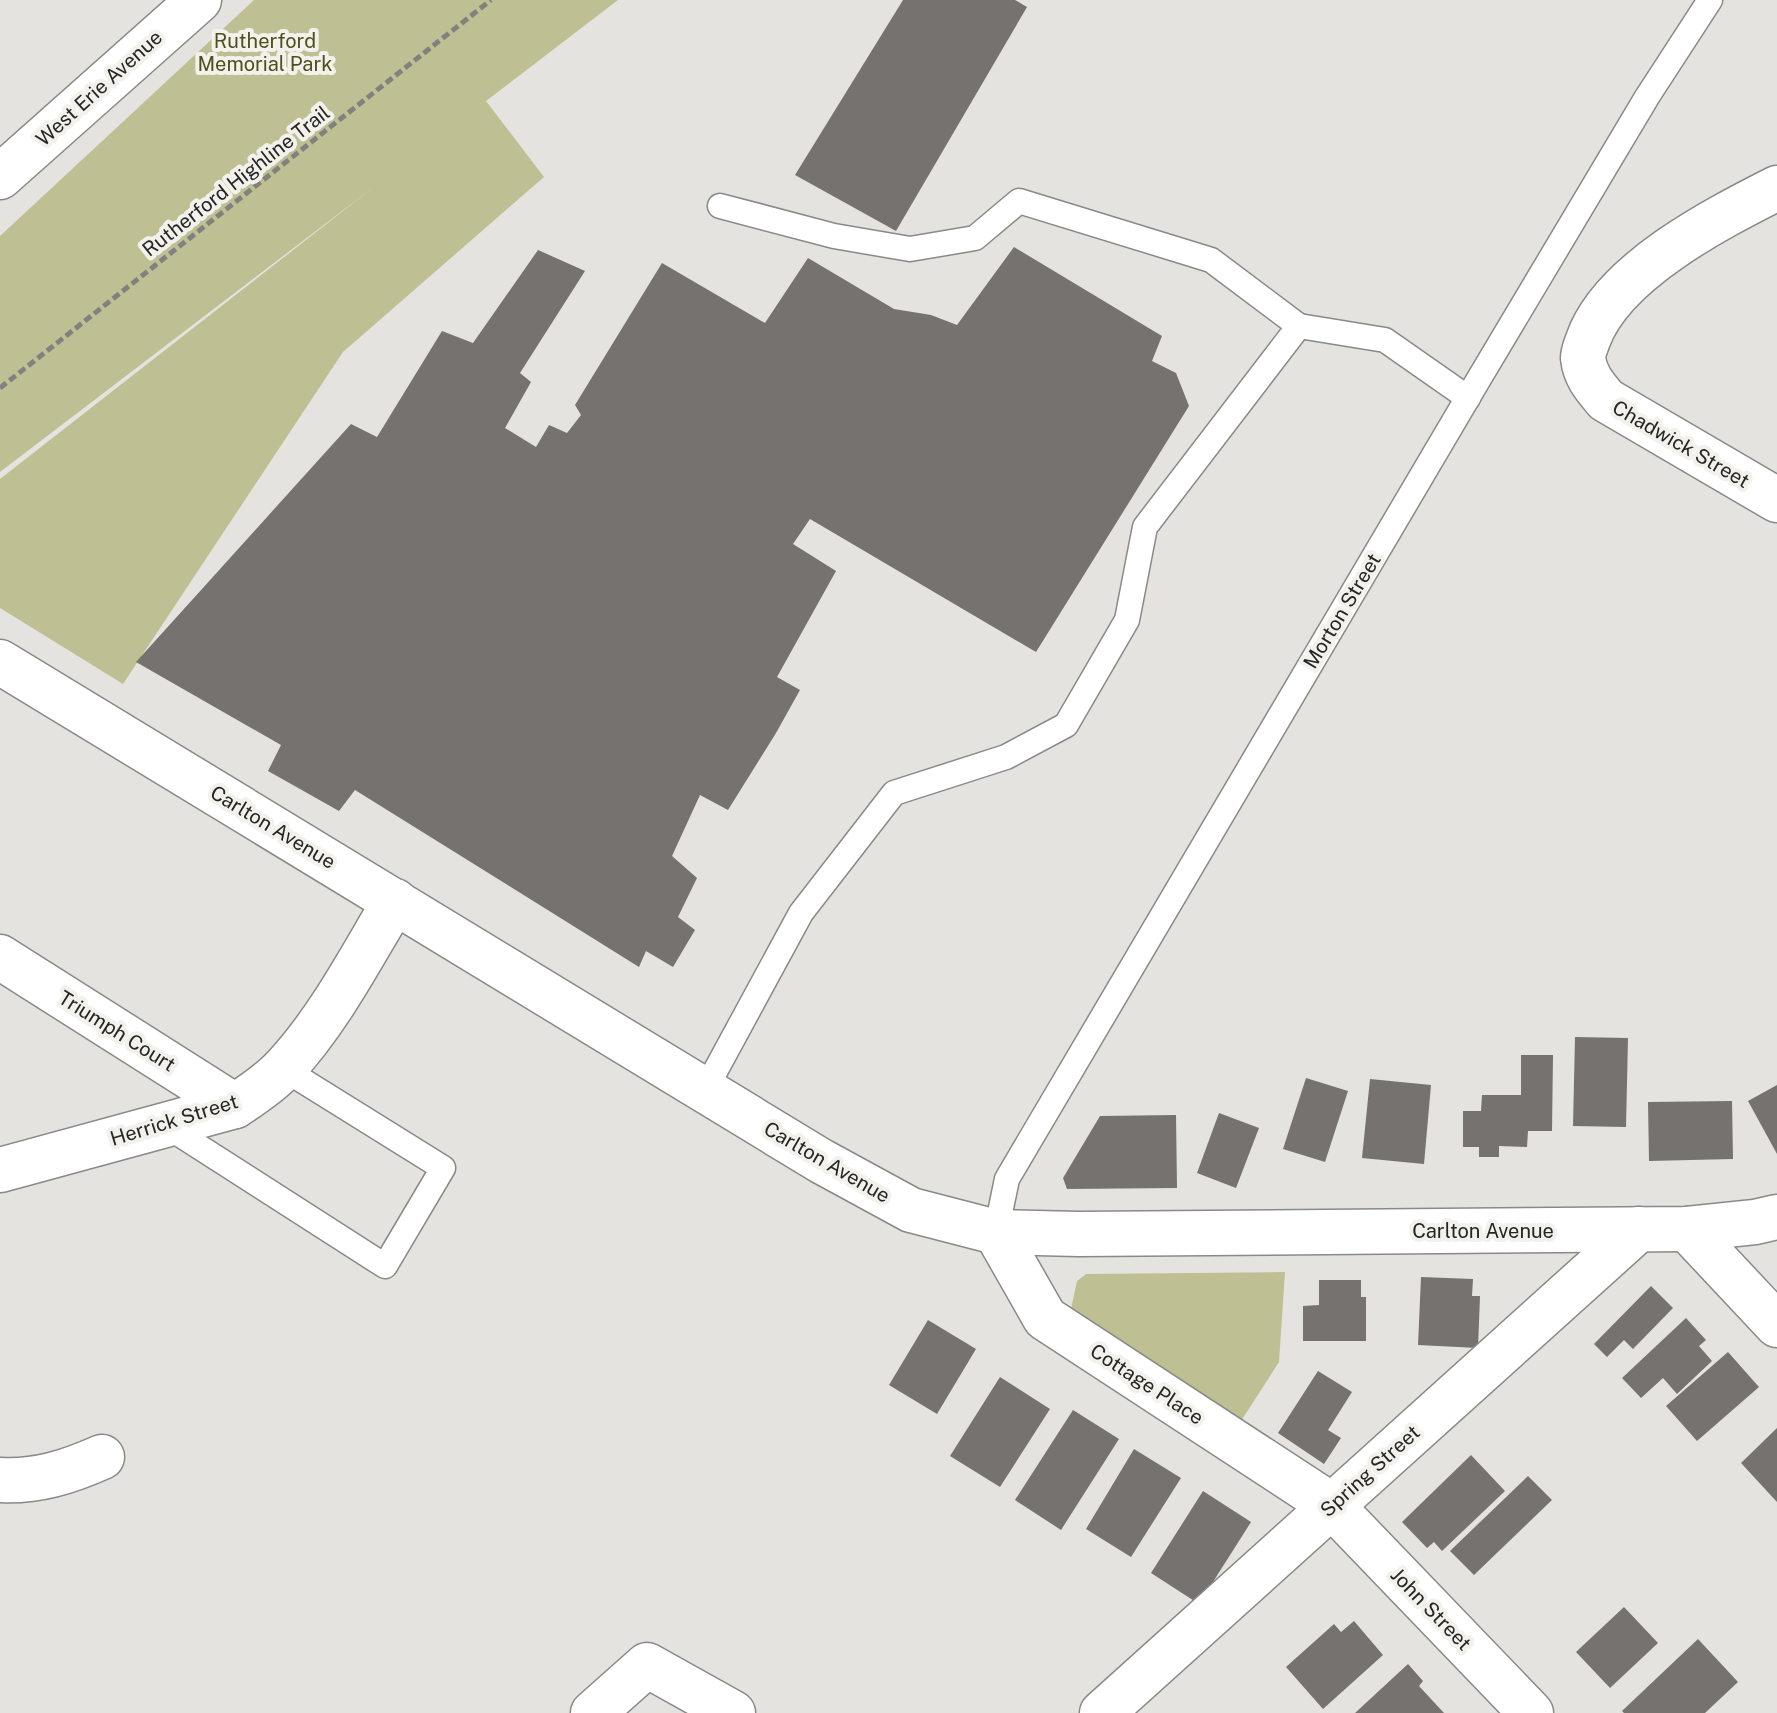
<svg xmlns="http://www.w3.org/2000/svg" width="1777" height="1713" viewBox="0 0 1777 1713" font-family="'Public Sans',sans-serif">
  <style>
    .green { fill: #bec094 }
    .building { fill: #75726f }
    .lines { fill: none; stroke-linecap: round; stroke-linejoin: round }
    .lane-casing { stroke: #8b8986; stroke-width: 27 }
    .street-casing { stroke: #8b8986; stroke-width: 47 }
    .primary-casing { stroke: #8b8986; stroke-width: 47 }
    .path { stroke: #82817e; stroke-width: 5; stroke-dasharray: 8 4; stroke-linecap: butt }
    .lane { stroke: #fff; stroke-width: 24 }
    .street { stroke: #fff; stroke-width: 44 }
    .primary { stroke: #fff; stroke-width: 44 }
    .labels { text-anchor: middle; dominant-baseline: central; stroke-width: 8; stroke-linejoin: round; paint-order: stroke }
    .park-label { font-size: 20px; fill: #4e4f1a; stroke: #f2f1ec }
    .street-label { font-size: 20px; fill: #252523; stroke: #f2f1ec }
  </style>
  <rect width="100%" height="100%" fill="#e5e3df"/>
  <!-- green -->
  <g class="green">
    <path d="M254,0H618L486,101L544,177L343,352L123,684L0,608V479L375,186L0,472V236Z"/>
    <path d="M1285,1272L1279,1362L1234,1432L1074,1325L1071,1309L1077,1281L1086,1274Z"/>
  </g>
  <!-- building -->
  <g class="building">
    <path d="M903,0H1015L1027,7L896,231L795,175Z"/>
    <path d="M1014,247L1162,336L1152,361L1176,373L1189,406L1036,652L810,519L793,544L836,571L777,677L800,690L776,733L728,810L700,795L672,856L697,878L678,917L695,930L673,967L646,951L639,967L355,790L339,811L268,771L281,745L136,662L351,424L377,437L442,331L473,343L538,250L585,271L520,373L531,382L505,428L536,447L549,425L567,433L581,415L575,405L662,263L765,323L808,258L894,309L931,315L957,325Z"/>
    <path d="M1575,1037L1628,1038L1626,1127L1573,1126Z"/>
    <path d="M1521,1055H1553L1552,1131H1528L1527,1147L1499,1146V1157H1479V1147H1463V1111H1481L1482,1095H1521Z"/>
    <path d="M1306,1078L1348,1091L1325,1162L1283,1149Z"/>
    <path d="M1370,1079L1431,1085L1424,1164L1362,1158Z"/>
    <path d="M1777,1085V1154L1748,1101Z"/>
    <path d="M1732,1101L1733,1159L1649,1161L1648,1102Z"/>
    <path d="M1219,1113L1259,1128L1236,1188L1197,1173Z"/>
    <path d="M1176,1115L1177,1188L1067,1189L1063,1178L1100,1116Z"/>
    <path d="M1421,1277L1473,1279L1472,1296H1480L1478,1348L1418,1345Z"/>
    <path d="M1319,1280H1361V1297H1366V1341H1303V1306L1319,1305Z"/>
    <path d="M1651,1286L1673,1308L1633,1349L1624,1340L1607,1357L1594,1344Z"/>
    <path d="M1686,1318L1706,1340L1699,1346L1712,1361L1677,1394L1663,1378L1641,1398L1622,1378Z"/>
    <path d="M928,1320L976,1349L937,1414L889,1385Z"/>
    <path d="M1728,1352L1759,1387L1697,1441L1666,1406Z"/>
    <path d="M1318,1371L1352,1392L1328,1430L1341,1438L1324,1464L1278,1433Z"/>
    <path d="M1000,1377L1050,1409L1000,1487L950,1456Z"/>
    <path d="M1073,1410L1119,1439L1061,1530L1015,1500Z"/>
    <path d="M1777,1428V1502L1741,1463Z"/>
    <path d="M1134,1449L1181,1478L1131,1557L1086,1529Z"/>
    <path d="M1471,1455L1505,1491L1442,1551L1434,1542L1427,1548L1402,1522Z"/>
    <path d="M1528,1476L1552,1500L1474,1575L1450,1551Z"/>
    <path d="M1203,1491L1251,1522L1199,1604L1151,1573Z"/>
    <path d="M1624,1607L1658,1643L1610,1688L1576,1652Z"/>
    <path d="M1354,1621L1383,1655L1323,1709L1286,1667L1334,1624L1341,1632Z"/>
    <path d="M1698,1639L1738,1682L1705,1713H1624L1622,1711Z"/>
    <path d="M1408,1664L1423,1681L1419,1686L1444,1713H1355Z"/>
  </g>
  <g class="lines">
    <defs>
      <g id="lane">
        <path d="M720,206L834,236L910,249L975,238L1019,201L1211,260L1299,326"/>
        <path d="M705,1090L801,913L894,793L1006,757L1066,725L1127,620L1145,527L1299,326L1385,340L1468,398"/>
        <path d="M165,1125L385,1266L443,1168L284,1069"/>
        <path d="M996,1232L1007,1179L1480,377L1647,97L1710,0"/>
      </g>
      <g id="street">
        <path d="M0,177L199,0"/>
        <path d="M1777,188C1716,219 1612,272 1588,340C1586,346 1583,352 1583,358C1585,376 1595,387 1606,400L1777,500"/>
        <path d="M0,957L235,1106"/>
        <path d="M0,1170L235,1106C252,1095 270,1083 284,1068C329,1020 361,957 395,901"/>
        <path d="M1687,1229L1777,1325"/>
        <path d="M996,1232L1045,1318L1331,1505L1531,1713"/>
        <path d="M0,1480C37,1482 68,1472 102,1457"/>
        <path d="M593,1713L647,1665L733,1713"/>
        <path d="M1102,1713L1639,1229"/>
      </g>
      <path id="primary" d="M0,662L821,1161L911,1210L996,1232L1079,1234L1687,1229L1755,1222L1777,1217"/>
    </defs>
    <!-- lane casing -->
    <use href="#lane" class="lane-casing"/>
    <!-- street casing -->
    <use href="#street" class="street-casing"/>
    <!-- primary casing -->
    <use href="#primary" class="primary-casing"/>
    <!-- path -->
    <path class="path" d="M0,388L491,0"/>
    <!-- lane -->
    <use href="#lane" class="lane"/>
    <!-- street -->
    <use href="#street" class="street"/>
    <!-- primary -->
    <use href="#primary" class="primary"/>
  </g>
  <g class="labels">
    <!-- park labels -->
    <g class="park-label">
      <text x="265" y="41">Rutherford<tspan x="265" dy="23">Memorial Park</tspan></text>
    </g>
    <!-- street labels -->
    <g class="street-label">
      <text transform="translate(99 88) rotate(-42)">West Erie Avenue</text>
      <text transform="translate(236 181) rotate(-38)">Rutherford Highline Trail</text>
      <text transform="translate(1681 444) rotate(30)">Chadwick Street</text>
      <text transform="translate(1342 611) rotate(-59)">Morton Street</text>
      <text transform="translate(273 827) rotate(31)">Carlton Avenue</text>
      <text transform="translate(117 1031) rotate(32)">Triumph Court</text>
      <text transform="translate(174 1120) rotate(-17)">Herrick Street</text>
      <text transform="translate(827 1162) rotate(30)">Carlton Avenue</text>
      <text x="1483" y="1231">Carlton Avenue</text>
      <text transform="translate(1147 1384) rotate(33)">Cottage Place</text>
      <text transform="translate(1370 1471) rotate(-42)">Spring Street</text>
      <text transform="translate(1431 1609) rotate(46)">John Street</text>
    </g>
  </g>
</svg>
